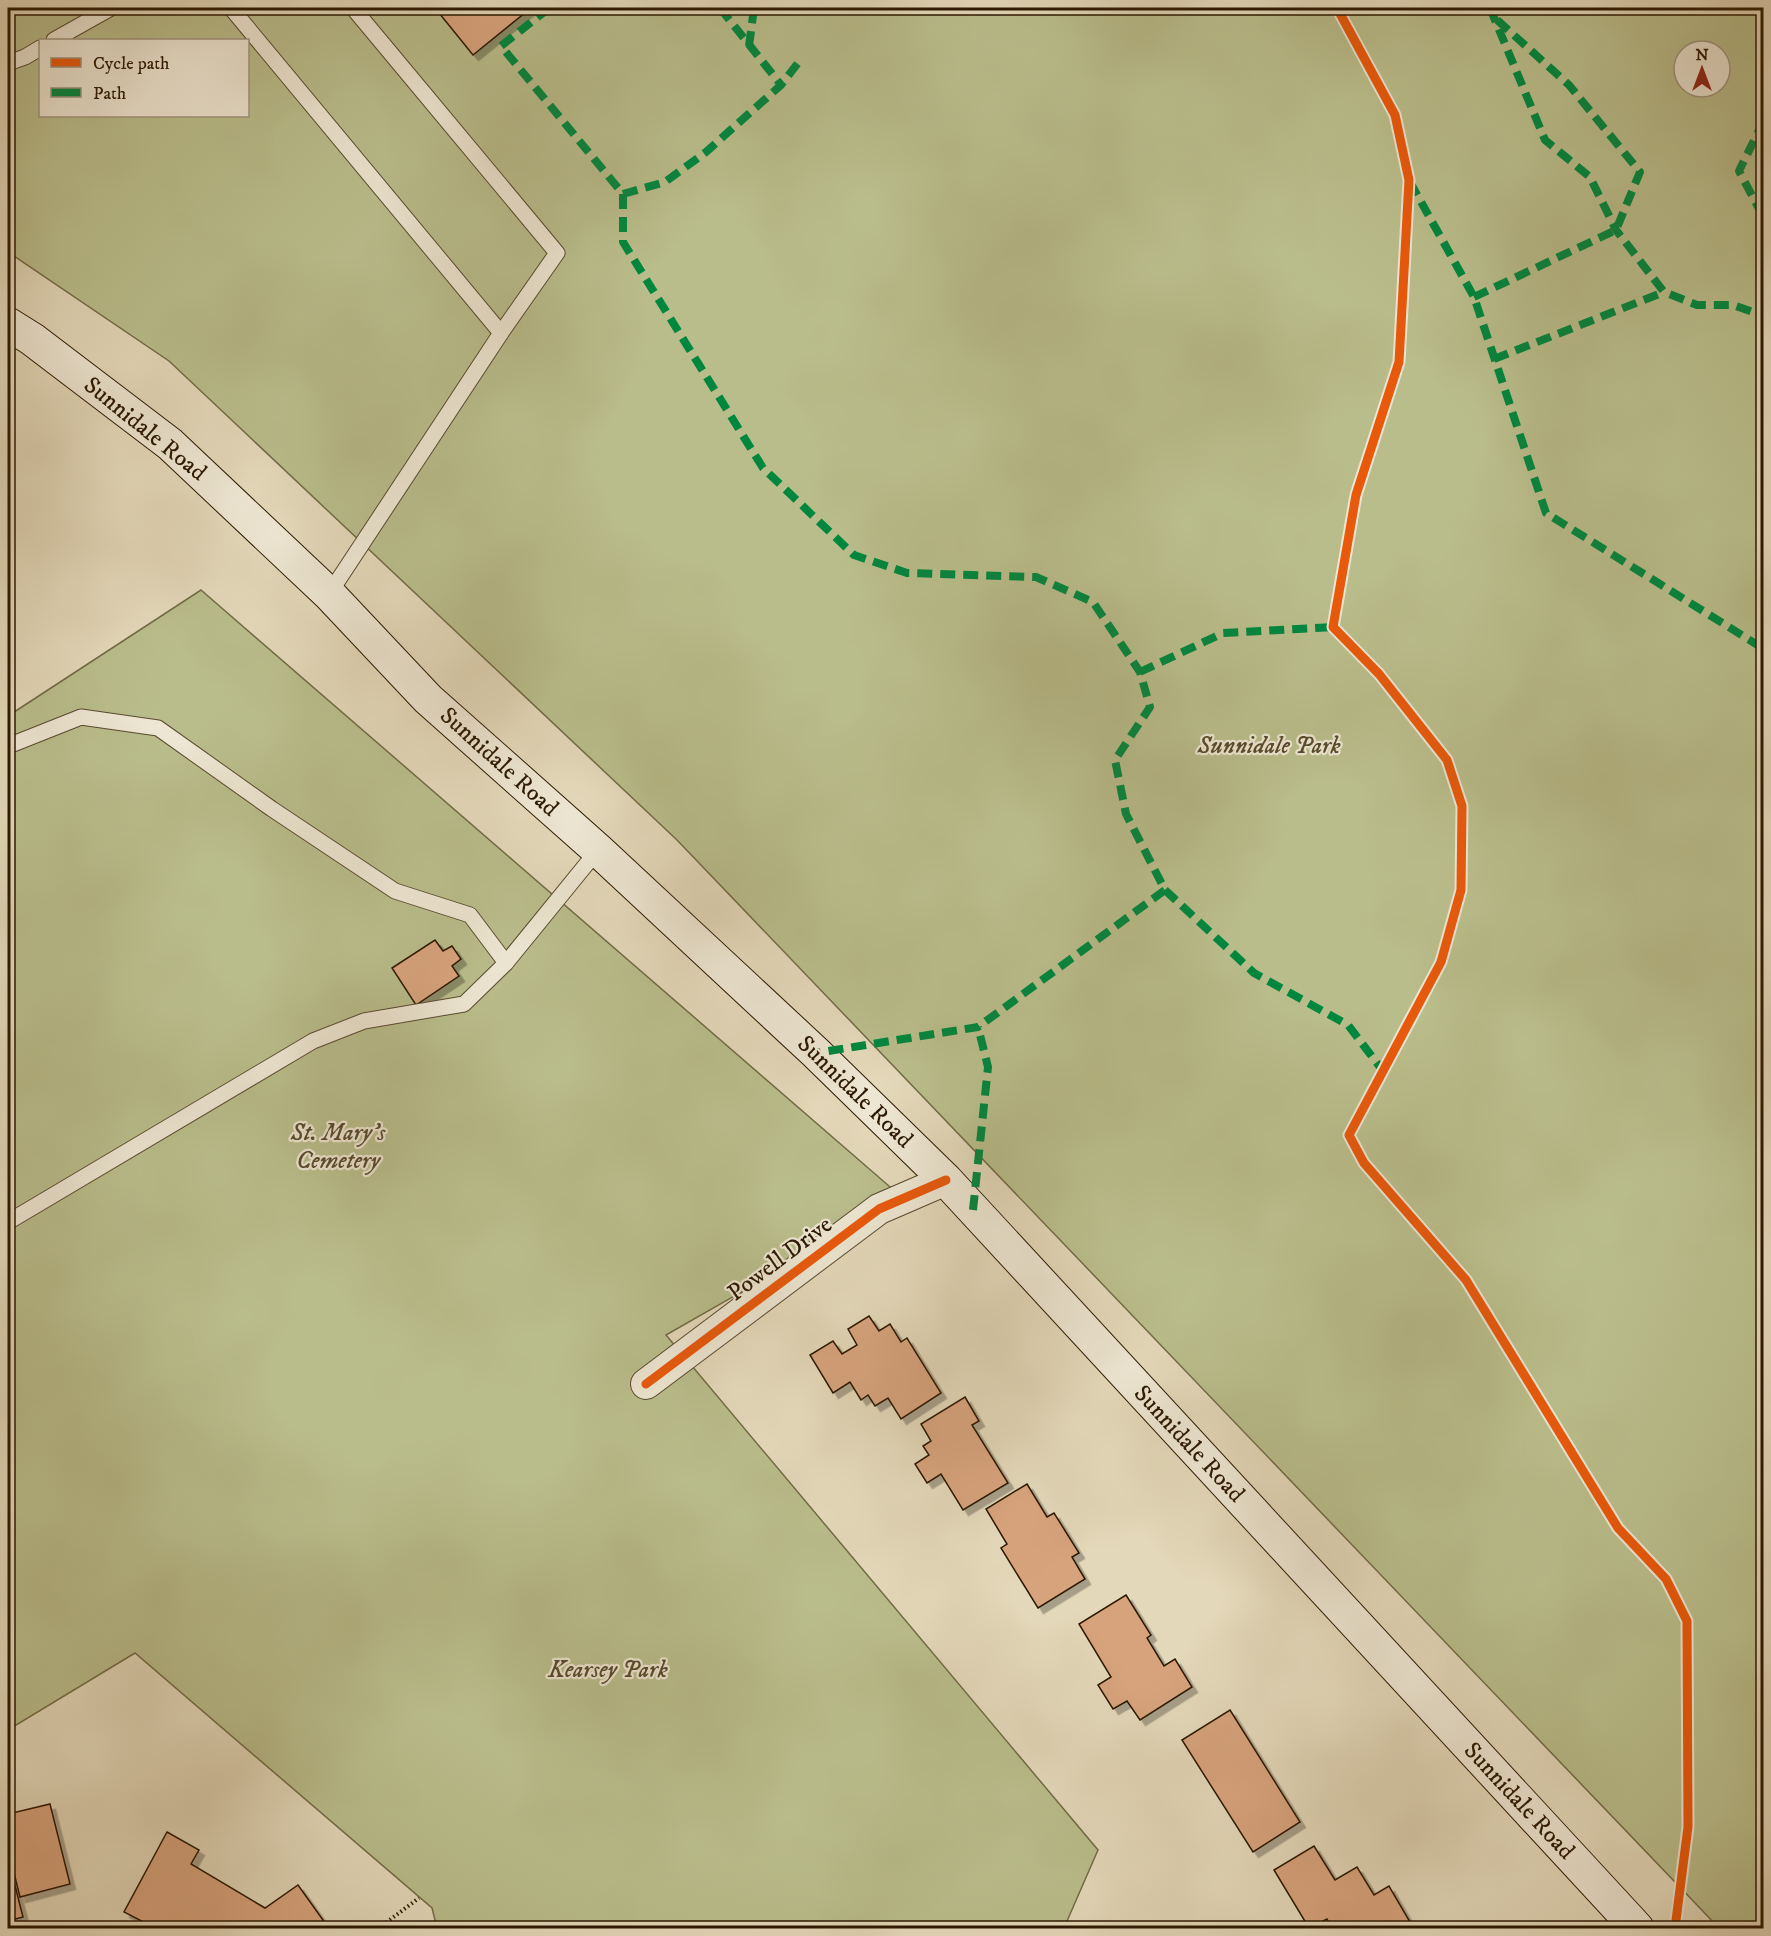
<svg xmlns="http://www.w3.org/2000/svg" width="1771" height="1936" viewBox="0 0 1771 1936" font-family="'IM FELL DW Pica',serif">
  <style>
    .green { fill: #b9bd8b; stroke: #726b46; stroke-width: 1.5; fill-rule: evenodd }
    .building { fill: #d7a37d; stroke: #2c1902; stroke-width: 1.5; filter: url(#shadow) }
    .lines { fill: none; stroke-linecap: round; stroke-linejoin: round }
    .service-casing { stroke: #5a4930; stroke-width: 17 }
    .minor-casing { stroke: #5a4930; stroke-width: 32 }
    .secondary-casing { stroke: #2c1902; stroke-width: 35 }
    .path { stroke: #2c1902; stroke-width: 4; stroke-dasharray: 1.5 3; stroke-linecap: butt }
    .service { stroke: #ede6d2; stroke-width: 15 }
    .minor { stroke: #ede6d2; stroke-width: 30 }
    .secondary { stroke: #ede6d2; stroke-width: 33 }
    .quiet { stroke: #00873e; stroke-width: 8; stroke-dasharray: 15 8; stroke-linecap: butt }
    .cycleway-casing { stroke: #ede6d2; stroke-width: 13 }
    .cycleway { stroke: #e8590c; stroke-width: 9 }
    .labels { text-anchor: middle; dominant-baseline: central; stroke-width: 4.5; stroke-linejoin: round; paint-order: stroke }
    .street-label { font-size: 24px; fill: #2c1902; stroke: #ede6d2 }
    .park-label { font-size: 24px; font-style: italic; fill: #564a2b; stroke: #ede6d2 }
  </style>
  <defs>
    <filter id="shadow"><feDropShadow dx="5.5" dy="5.5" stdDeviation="0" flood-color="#0004"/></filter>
  </defs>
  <rect width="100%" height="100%" fill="#e3d8b9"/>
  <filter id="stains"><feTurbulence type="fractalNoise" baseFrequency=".00333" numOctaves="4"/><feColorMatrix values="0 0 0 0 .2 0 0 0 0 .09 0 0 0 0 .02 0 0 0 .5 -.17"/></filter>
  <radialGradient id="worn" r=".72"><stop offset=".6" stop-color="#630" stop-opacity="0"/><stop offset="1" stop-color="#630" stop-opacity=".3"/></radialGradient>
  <!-- green -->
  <g class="green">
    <path d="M8,8H1763V1928H1719L677,840L169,361L8,252ZM40,40H248V116H40ZM1684,51H1720V87H1684Z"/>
    <path d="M201,590L904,1199L666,1335L1098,1850L1064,1928H437L432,1908L135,1653L8,1730V716Z"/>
  </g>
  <!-- building -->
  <g class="building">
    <path d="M435,8H531L473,55Z"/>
    <path d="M435,940L443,951L452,946L461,959L452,966L459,976L416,1005L392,968Z"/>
    <path d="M869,1316L879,1331L890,1324L901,1342L907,1338L941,1393L901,1419L888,1398L875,1406L868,1395L861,1400L850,1382L833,1393L810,1355L833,1341L842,1354L857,1345L848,1329Z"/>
    <path d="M965,1397L979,1421L972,1425L1008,1483L963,1510L941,1474L927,1483L915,1464L929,1455L923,1446L931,1441L921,1424Z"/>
    <path d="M1027,1484L1047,1517L1054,1513L1079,1553L1072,1557L1085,1579L1038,1608L1001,1548L1007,1544L986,1509Z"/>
    <path d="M1126,1595L1151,1635L1147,1638L1164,1666L1175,1659L1192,1687L1140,1720L1127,1701L1113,1709L1098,1685L1111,1677L1079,1624Z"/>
    <path d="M1230,1710L1300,1822L1253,1852L1182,1740Z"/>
    <path d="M50,1804L70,1884L20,1897L8,1849V1814Z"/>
    <path d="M167,1832L199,1850L191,1864L265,1908L298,1885L328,1927L155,1928L124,1912Z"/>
    <path d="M1314,1846L1335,1880L1357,1867L1374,1895L1389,1886L1410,1922L1399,1928H1332L1327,1919L1309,1928L1274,1870Z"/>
    <path d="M8,1858L23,1917L8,1921Z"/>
  </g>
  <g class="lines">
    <defs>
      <g id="service">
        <path d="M231,8L501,333"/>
        <path d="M54,40L111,8"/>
        <path d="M8,63L25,57L40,48"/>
        <path d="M329,594L501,333L557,253L353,8"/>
        <path d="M8,746L81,717L158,728L272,809L395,891L470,915L506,963"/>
        <path d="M8,1222L313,1041L364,1021L464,1004L506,963L598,850"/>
      </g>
      <path id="minor" d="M646,1384L879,1209L946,1180"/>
      <path id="secondary" d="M8,324L32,339L170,444L329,594L428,699L598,850L816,1053L946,1180L1637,1928"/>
    </defs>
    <!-- service casing -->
    <use href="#service" class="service-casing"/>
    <!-- minor casing -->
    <use href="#minor" class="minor-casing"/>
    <!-- secondary casing -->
    <use href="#secondary" class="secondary-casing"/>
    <!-- path -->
    <path class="path" d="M379,1928L419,1898"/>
    <!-- service -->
    <use href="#service" class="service"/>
    <!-- minor -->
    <use href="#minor" class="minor"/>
    <!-- secondary -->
    <use href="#secondary" class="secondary"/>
    <!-- quiet -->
    <g class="quiet">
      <path d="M549,8L501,46L623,194V242L763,468L854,555L907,573L1036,577L1093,602L1140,672L1150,707L1115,760L1126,814L1165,890L978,1027L816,1053"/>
      <path d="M720,8L781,85"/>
      <path d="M1490,8L1545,140L1590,177L1616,230L1664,292L1697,305H1733L1764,316"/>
      <path d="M749,46L754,8"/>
      <path d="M1764,120L1739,171L1764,218"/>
      <path d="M1410,182L1474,297L1546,513L1764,649"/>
      <path d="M623,194L665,182L706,152L781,85L798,63"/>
      <path d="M1474,297L1616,230L1640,172L1569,85L1495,18"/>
      <path d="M1494,359L1664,292"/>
      <path d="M1140,672L1223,633L1333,627"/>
      <path d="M1165,890L1254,973L1348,1025L1383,1071"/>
      <path d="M973,1210L988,1067L978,1027"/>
    </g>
    <defs>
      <g id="cycleway">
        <path d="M1337,8L1395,115L1409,180L1399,362L1356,495L1333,627L1379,674L1447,760L1462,806L1461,890L1441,962L1349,1135L1364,1163L1466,1280L1618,1528L1666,1579L1687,1621L1688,1827L1675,1928"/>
        <path d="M646,1384L879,1209L946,1180"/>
      </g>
    </defs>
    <!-- cycleway casing -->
    <use href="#cycleway" class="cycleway-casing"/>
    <!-- cycleway -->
    <use href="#cycleway" class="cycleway"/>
  </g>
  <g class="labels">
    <!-- street labels -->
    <g class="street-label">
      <text transform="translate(145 429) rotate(39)">Sunnidale Road</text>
      <text transform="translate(499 762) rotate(42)">Sunnidale Road</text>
      <text transform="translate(855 1092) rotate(44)">Sunnidale Road</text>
      <text transform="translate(780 1259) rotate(-37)">Powell Drive</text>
      <text transform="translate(1189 1444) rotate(47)">Sunnidale Road</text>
      <text transform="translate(1519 1801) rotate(47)">Sunnidale Road</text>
    </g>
    <!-- park labels -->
    <g class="park-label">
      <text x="1269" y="746">Sunnidale Park</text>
      <text x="338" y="1133">St. Mary's<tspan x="338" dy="28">Cemetery</tspan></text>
      <text x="608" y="1670">Kearsey Park</text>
    </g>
  </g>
  <!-- margin -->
  <rect width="1771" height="1936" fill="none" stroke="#e3d8b9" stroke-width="30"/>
  <rect x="9" y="9" width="1753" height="1918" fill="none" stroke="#2c1902" stroke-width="3"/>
  <rect x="15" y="15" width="1741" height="1906" fill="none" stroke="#2c1902" stroke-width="1.5"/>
  <!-- legend -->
  <rect x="39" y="39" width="210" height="78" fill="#ede6d2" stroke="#a0947f" stroke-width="1.5"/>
  <rect x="51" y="58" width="30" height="9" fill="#e8590c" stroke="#a0947f" stroke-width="1.5"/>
  <text x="93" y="69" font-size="18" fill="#2c1902">Cycle path</text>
  <rect x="51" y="88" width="30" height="9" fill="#00873e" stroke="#a0947f" stroke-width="1.5"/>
  <text x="93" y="99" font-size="18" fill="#2c1902">Path</text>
  <!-- north arrow -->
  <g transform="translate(1702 69)"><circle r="28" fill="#ede6d2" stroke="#a0947f" stroke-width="1.5"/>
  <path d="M0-4.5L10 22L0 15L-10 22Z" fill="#8f2418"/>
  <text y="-9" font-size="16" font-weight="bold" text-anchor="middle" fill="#2c1902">N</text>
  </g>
  <rect width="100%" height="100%" filter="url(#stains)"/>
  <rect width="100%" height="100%" fill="url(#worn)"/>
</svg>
